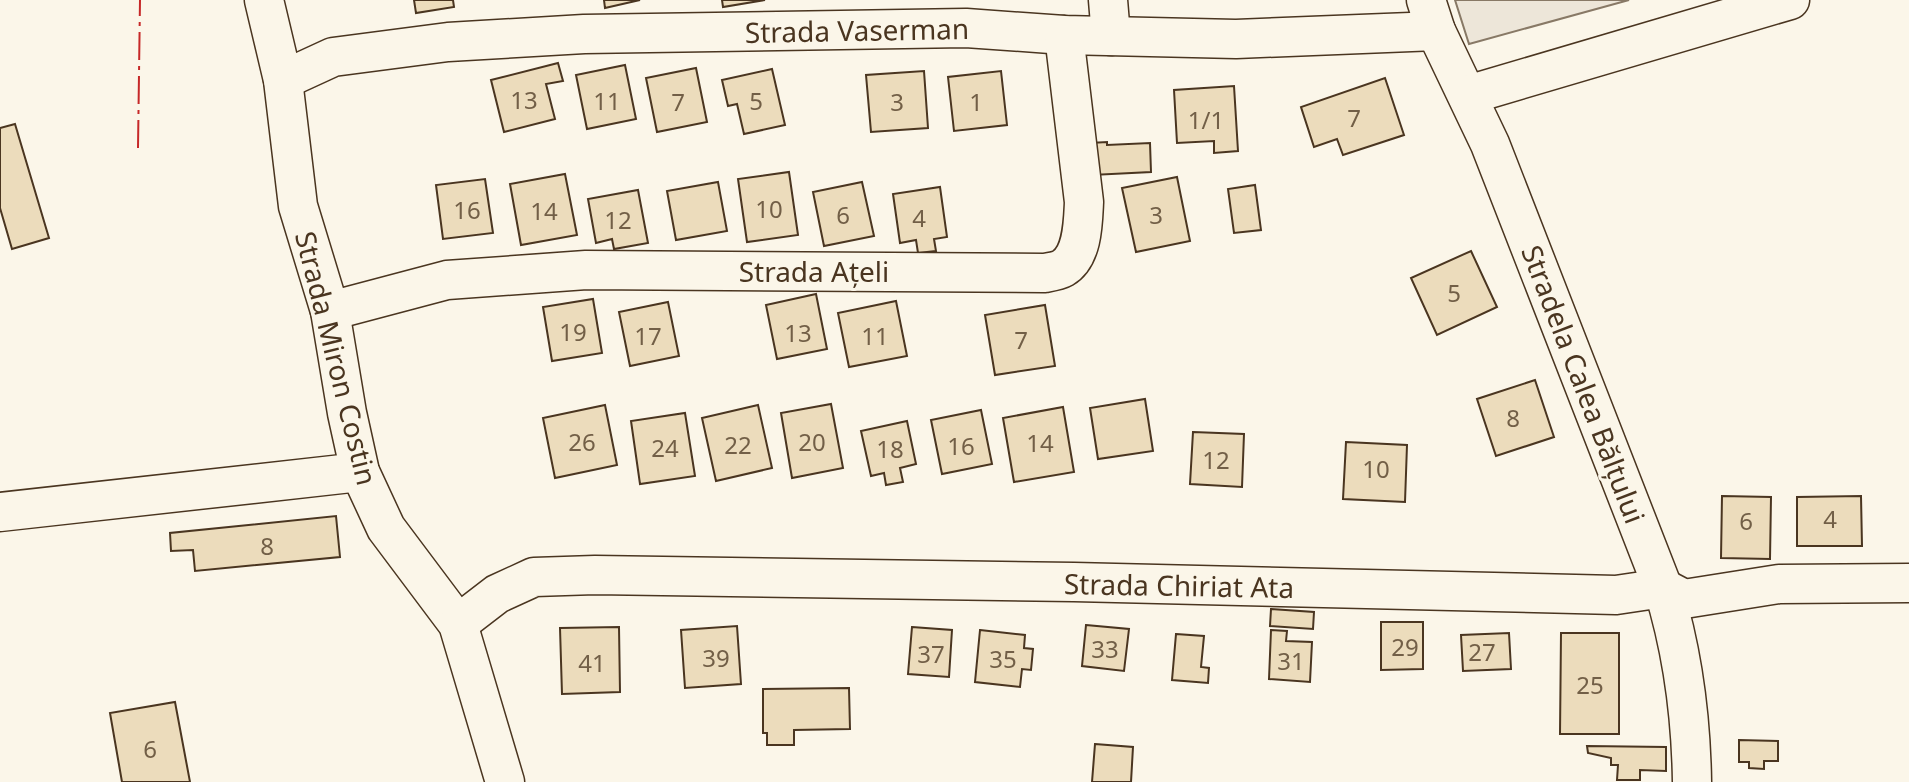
<svg xmlns="http://www.w3.org/2000/svg" width="1909" height="782" viewBox="0 0 1909 782" font-family="'Noto Sans',sans-serif">
  <style>
    .green { fill: #ede6d9; stroke: #887966; stroke-width: 2 }
    .building { fill: #ecdcbc; stroke: #4a3520; stroke-width: 2 }
    .lines { fill: none; stroke-linecap: round; stroke-linejoin: round }
    .minor-casing { stroke: #4a3520; stroke-width: 41 }
    .minor { stroke: #fbf6e9; stroke-width: 38 }
    .power { stroke: #c62828; stroke-width: 2; stroke-dasharray: 28 6 4 6; stroke-linecap: butt }
    .labels { text-anchor: middle; dominant-baseline: central; stroke-width: 6; stroke-linejoin: round; paint-order: stroke }
    .number-label { font-size: 24px; fill: #725f47 }
    .street-label { font-size: 28px; fill: #4a3520; stroke: #fbf6e9 }
  </style>
  <rect width="100%" height="100%" fill="#fbf6e9"/>
  <!-- green -->
  <path class="green" d="M1455,0H1629L1469,44Z"/>
  <!-- building -->
  <g class="building">
    <path d="M414,0H453L454,7L416,13Z"/>
    <path d="M604,0H640L605,8Z"/>
    <path d="M722,0H765L723,7Z"/>
    <path d="M558,63L563,81L546,84L555,119L504,132L491,80Z"/>
    <path d="M625,65L636,119L587,129L576,75Z"/>
    <path d="M696,68L707,122L657,132L646,78Z"/>
    <path d="M772,69L785,125L744,134L737,104L728,106L722,80Z"/>
    <path d="M924,71L928,128L871,132L866,75Z"/>
    <path d="M1001,71L1007,125L954,131L948,77Z"/>
    <path d="M1385,78L1404,135L1343,155L1337,139L1314,147L1301,107Z"/>
    <path d="M1234,86L1238,151L1214,153V141L1177,143L1174,90Z"/>
    <path d="M15,124L49,238L12,249L0,208V128Z"/>
    <path d="M1107,142V145L1150,143L1151,172L1092,175L1090,143Z"/>
    <path d="M789,172L798,235L747,242L738,179Z"/>
    <path d="M565,174L577,235L521,245L510,184Z"/>
    <path d="M1177,177L1190,241L1136,252L1122,188Z"/>
    <path d="M485,179L493,233L443,239L436,185Z"/>
    <path d="M718,182L727,231L676,240L667,191Z"/>
    <path d="M862,182L874,236L824,246L813,192Z"/>
    <path d="M1255,185L1261,230L1234,233L1228,189Z"/>
    <path d="M940,187L947,237L934,239L936,251L918,253L916,240L900,243L893,194Z"/>
    <path d="M638,190L648,243L614,249L612,239L596,243L588,199Z"/>
    <path d="M1471,251L1497,307L1437,335L1411,278Z"/>
    <path d="M816,294L827,349L777,359L766,305Z"/>
    <path d="M593,299L602,353L552,361L543,307Z"/>
    <path d="M896,301L907,356L849,367L838,313Z"/>
    <path d="M668,302L679,356L630,366L619,312Z"/>
    <path d="M1045,305L1055,366L995,375L985,315Z"/>
    <path d="M1535,380L1554,437L1496,456L1477,399Z"/>
    <path d="M1145,399L1153,451L1098,459L1090,408Z"/>
    <path d="M831,404L843,468L792,478L781,413Z"/>
    <path d="M605,405L617,465L555,478L543,418Z"/>
    <path d="M758,405L772,468L716,481L702,418Z"/>
    <path d="M1063,407L1074,472L1014,482L1003,418Z"/>
    <path d="M981,410L992,464L942,474L931,420Z"/>
    <path d="M685,413L695,476L640,484L631,421Z"/>
    <path d="M907,421L916,464L900,468L903,482L886,485L884,473L871,476L861,431Z"/>
    <path d="M1193,432L1244,434L1242,487L1190,484Z"/>
    <path d="M1346,442L1407,445L1405,502L1343,499Z"/>
    <path d="M1722,496L1771,497L1770,559L1721,558Z"/>
    <path d="M1861,496L1862,546H1797V497Z"/>
    <path d="M336,516L340,557L195,571L193,550L171,551L170,533Z"/>
    <path d="M1271,609L1314,612L1313,629L1270,626Z"/>
    <path d="M1381,622H1423V669L1381,670Z"/>
    <path d="M1086,625L1129,629L1124,671L1082,666Z"/>
    <path d="M737,626L741,684L685,688L681,630Z"/>
    <path d="M619,627L620,692L562,694L560,628Z"/>
    <path d="M912,627L952,630L949,677L908,674Z"/>
    <path d="M980,630L1025,635L1024,648L1033,649L1031,670L1022,669L1020,687L975,682Z"/>
    <path d="M1271,630L1287,631L1286,641L1312,642L1310,682L1269,679Z"/>
    <path d="M1509,633L1511,669L1463,671L1461,635Z"/>
    <path d="M1561,633H1619V734H1560Z"/>
    <path d="M1176,634L1204,636L1201,667L1209,668L1208,683L1172,680Z"/>
    <path d="M849,688L850,729L794,730V745H767V733H763V689Z"/>
    <path d="M175,702L190,782H122L110,713Z"/>
    <path d="M1739,740L1778,741V761H1764V769L1749,768V762H1739Z"/>
    <path d="M1095,744L1133,747L1131,782H1092Z"/>
    <path d="M1587,746L1666,747V771L1640,770V780H1617L1618,765H1611V758L1588,753Z"/>
  </g>
  <g class="lines">
    <defs>
      <g id="minor">
        <path d="M264,0L283,80L298,206L330,311L347,413L360,472L386,528L458,624L505,782"/>
        <path d="M1108,0L1111,36"/>
        <path d="M1426,0L1436,31L1490,144L1663,588C1683,652 1691,716 1692,782"/>
        <path d="M283,80L333,57L448,42L584,34L966,28L1064,35L1236,39L1436,31"/>
        <path d="M1468,95L1790,0"/>
        <path d="M330,311L447,280L586,270L1044,273C1050,272 1058,271 1063,268C1083,256 1083,222 1084,202L1064,35"/>
        <path d="M0,512L360,472"/>
        <path d="M458,624L497,594L534,577L595,575L1074,582L1616,595L1663,588L1684,599L1779,584L1909,583"/>
      </g>
    </defs>
    <!-- minor casing -->
    <use href="#minor" class="minor-casing"/>
    <!-- minor -->
    <use href="#minor" class="minor"/>
    <!-- power -->
    <path class="power" d="M138,148L140,0"/>
  </g>
  <g class="labels">
    <!-- number labels -->
    <g class="number-label">
      <text x="524" y="99">13</text>
      <text x="607" y="100">11</text>
      <text x="756" y="100">5</text>
      <text x="678" y="101">7</text>
      <text x="897" y="101">3</text>
      <text x="976" y="101">1</text>
      <text x="1354" y="117">7</text>
      <text x="1206" y="119">1/1</text>
      <text x="769" y="208">10</text>
      <text x="467" y="209">16</text>
      <text x="544" y="210">14</text>
      <text x="843" y="214">6</text>
      <text x="1156" y="214">3</text>
      <text x="919" y="217">4</text>
      <text x="618" y="219">12</text>
      <text x="1454" y="292">5</text>
      <text x="573" y="331">19</text>
      <text x="798" y="332">13</text>
      <text x="648" y="335">17</text>
      <text x="875" y="335">11</text>
      <text x="1021" y="339">7</text>
      <text x="1513" y="417">8</text>
      <text x="582" y="441">26</text>
      <text x="812" y="441">20</text>
      <text x="1040" y="442">14</text>
      <text x="738" y="444">22</text>
      <text x="961" y="445">16</text>
      <text x="665" y="447">24</text>
      <text x="890" y="448">18</text>
      <text x="1216" y="459">12</text>
      <text x="1376" y="468">10</text>
      <text x="1830" y="518">4</text>
      <text x="1746" y="520">6</text>
      <text x="267" y="545">8</text>
      <text x="1405" y="646">29</text>
      <text x="1105" y="648">33</text>
      <text x="1482" y="651">27</text>
      <text x="931" y="653">37</text>
      <text x="716" y="657">39</text>
      <text x="1003" y="658">35</text>
      <text x="1291" y="660">31</text>
      <text x="592" y="662">41</text>
      <text x="1590" y="684">25</text>
      <text x="150" y="748">6</text>
    </g>
    <!-- street labels -->
    <g class="street-label">
      <text transform="translate(857 30) rotate(-1)">Strada Vaserman</text>
      <text x="814" y="271">Strada Ațeli</text>
      <text transform="translate(337 358) rotate(76)">Strada Miron Costin</text>
      <text transform="translate(1584 384) rotate(69)">Stradela Calea Bălțului</text>
      <text transform="translate(1179 585) rotate(1)">Strada Chiriat Ata</text>
    </g>
  </g>
</svg>
